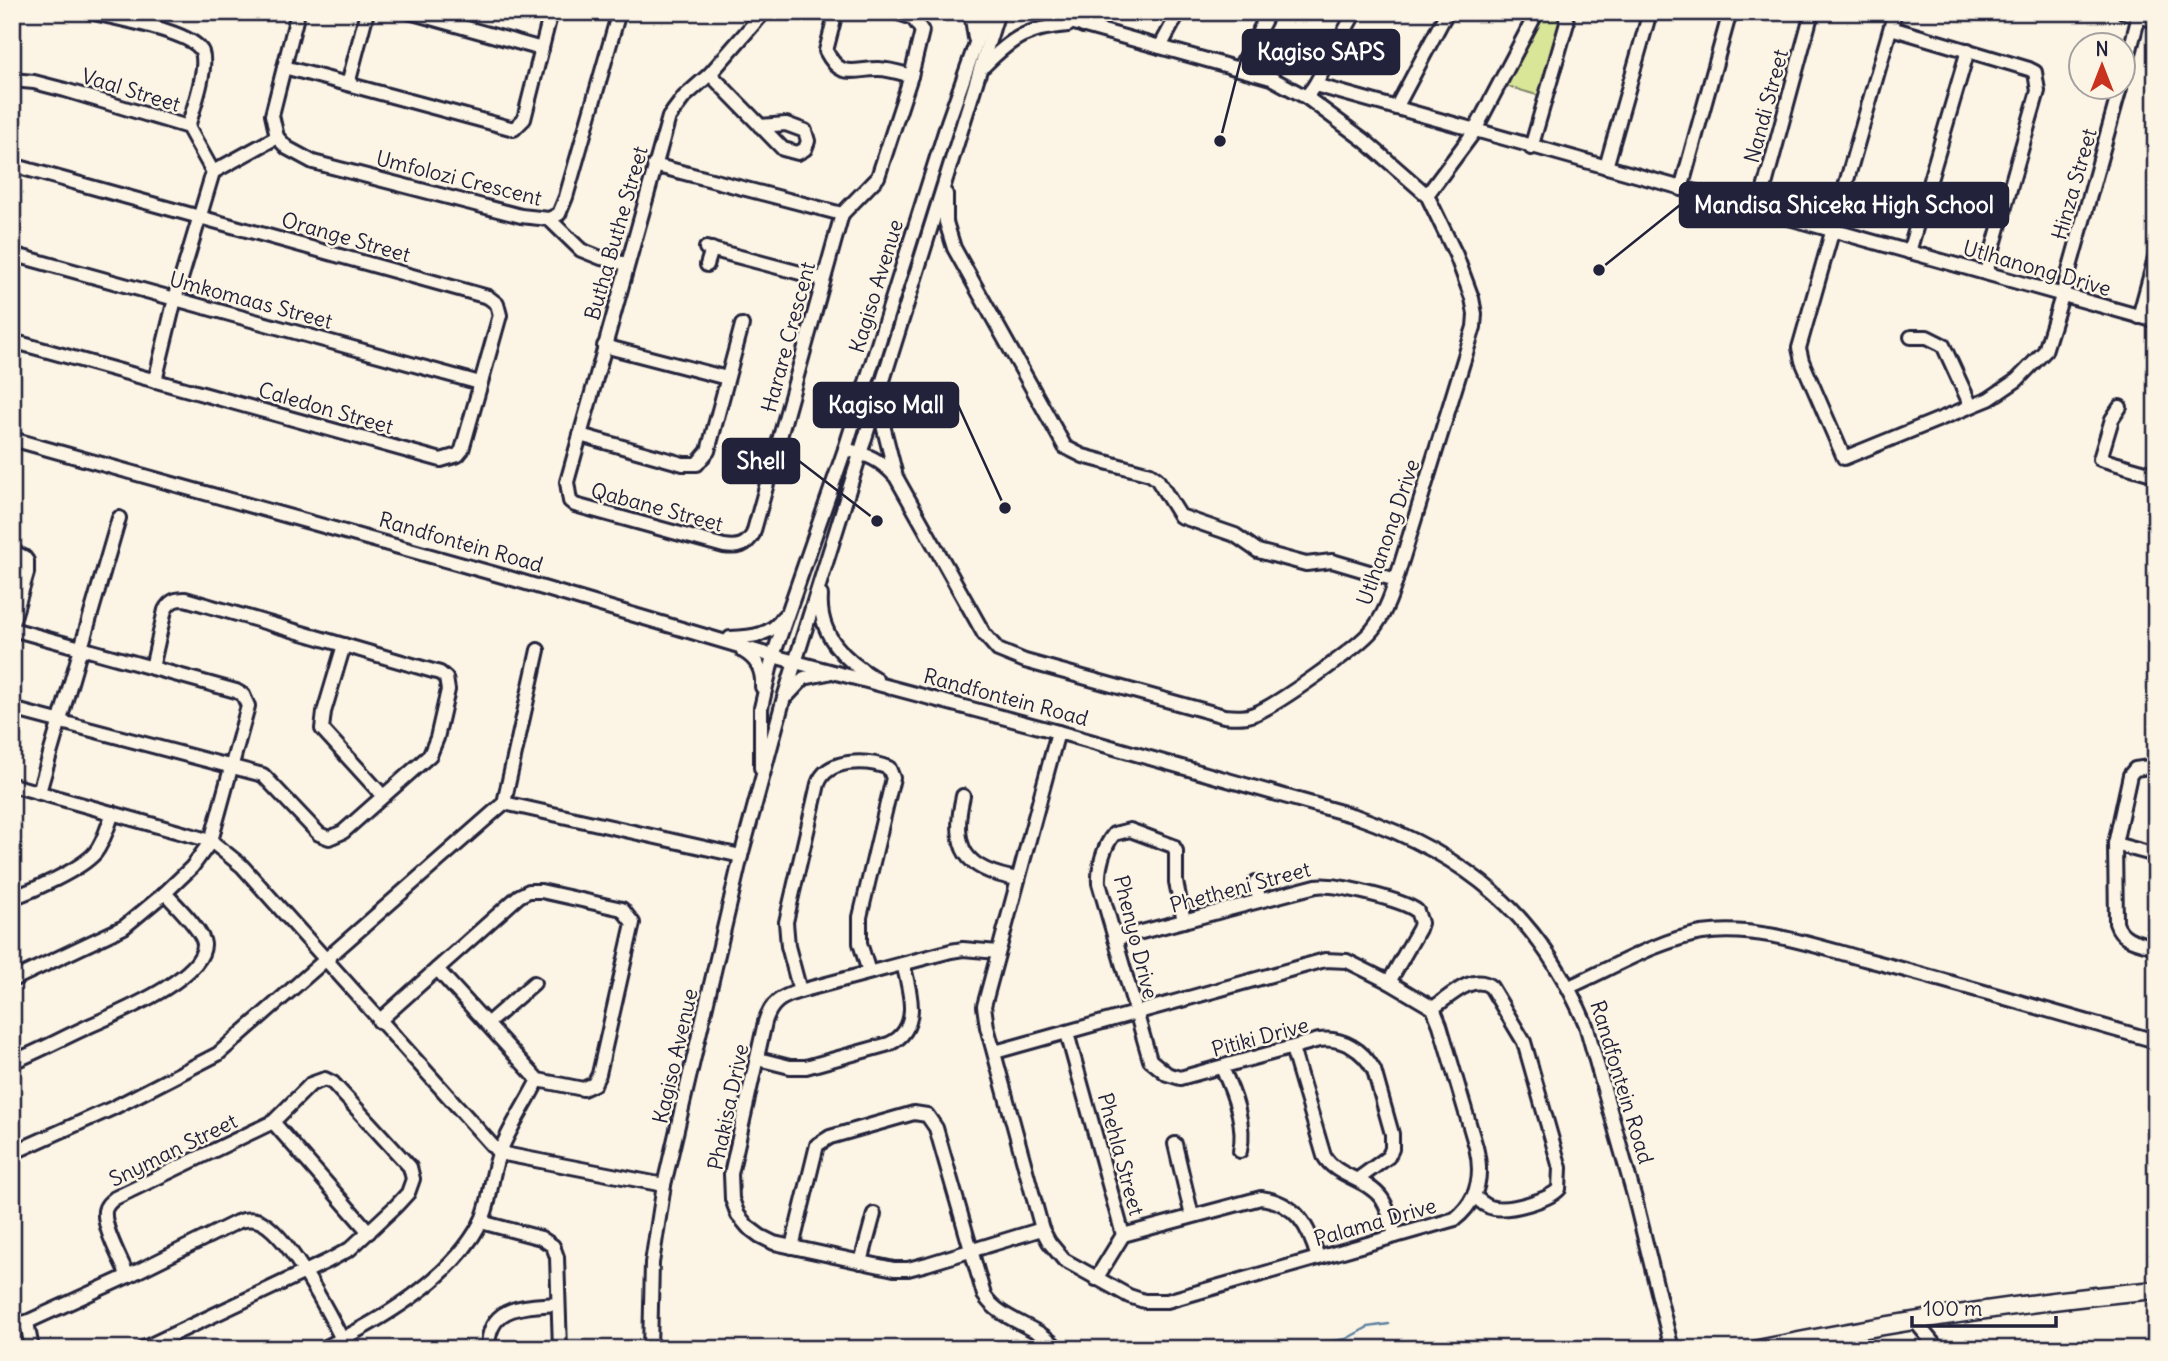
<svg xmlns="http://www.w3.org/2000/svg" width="2168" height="1361" viewBox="0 0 2168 1361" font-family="Delius,sans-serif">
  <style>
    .green { fill: #d9e698; stroke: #7e846a; stroke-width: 2 }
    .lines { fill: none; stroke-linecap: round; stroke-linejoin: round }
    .stream { stroke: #5d81a0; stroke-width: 2.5 }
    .minor-casing { stroke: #22223b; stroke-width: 18 }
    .major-casing { stroke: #22223b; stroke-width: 21 }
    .minor { stroke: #fcf5e5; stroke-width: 12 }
    .major { stroke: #fcf5e5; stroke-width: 16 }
    .labels { text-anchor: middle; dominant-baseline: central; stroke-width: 5; stroke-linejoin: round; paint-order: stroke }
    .street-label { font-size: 21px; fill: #22223b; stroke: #fcf5e5 }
    .leader { fill: none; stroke: #22223b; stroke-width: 2.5 }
    .callout-dot { fill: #22223b; stroke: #fcf5e5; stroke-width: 2.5 }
    .callout { fill: #22223b; stroke: #22223b; stroke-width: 2.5 }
    .callout-label { font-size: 23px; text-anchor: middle; font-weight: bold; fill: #fff }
  </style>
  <rect width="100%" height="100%" fill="#fcf5e5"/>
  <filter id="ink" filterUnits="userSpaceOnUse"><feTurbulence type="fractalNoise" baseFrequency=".0143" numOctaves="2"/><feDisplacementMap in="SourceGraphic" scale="14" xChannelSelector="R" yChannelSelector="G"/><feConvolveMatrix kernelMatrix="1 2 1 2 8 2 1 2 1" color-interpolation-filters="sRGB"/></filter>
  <g filter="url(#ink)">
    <!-- green -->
    <path class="green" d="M1540,12H1559L1562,23L1540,96L1503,85Z"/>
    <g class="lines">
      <!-- stream -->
      <path class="stream" d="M1311,1349L1327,1342L1346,1339L1368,1327L1389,1324"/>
      <defs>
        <g id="minor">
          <path d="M90,12C112,18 194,31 202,52C208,69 193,109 188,127"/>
          <path d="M298,12L272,115L277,137L287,148L313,162L521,216L549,219L559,214L566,197L619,12"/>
          <path d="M409,12L542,49"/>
          <path d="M764,12L710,74L684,97L669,117L567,482L570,501L575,505L724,546C738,548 746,546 753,534L842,214"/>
          <path d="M836,12L826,51C841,80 853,69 878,69C889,69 901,73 911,76L922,31L913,18L895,12"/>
          <path d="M971,12L975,38"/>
          <path d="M1895,12L1799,348L1802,361L1844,458L1989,399L2017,380L2045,351L2062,296L2120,88"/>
          <path d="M2124,12L2156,21"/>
          <path d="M1083,26L1090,12"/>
          <path d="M1891,28L2029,69L2035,72L2038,91L1986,273"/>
          <path d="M1160,47L1179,12"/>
          <path d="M984,66C1013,37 1028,28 1068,25"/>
          <path d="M284,67L514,129L524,119L551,12"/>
          <path d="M1239,69L1269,12"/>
          <path d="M710,74L783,149L798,153L805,149L808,141L805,131L786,124L760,126"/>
          <path d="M12,80L34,82L65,90L188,127L213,172"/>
          <path d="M2122,80L2140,12"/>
          <path d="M348,84L367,12"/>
          <path d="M1315,85L1355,12"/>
          <path d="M1306,97L1315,85L2156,321"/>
          <path d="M1396,108L1447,12"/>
          <path d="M1531,148L1567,23L1565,12"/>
          <path d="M12,165L488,297L497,304L500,315L462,450L458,455L441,460L12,341"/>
          <path d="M654,165L842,214"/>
          <path d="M1606,167L1650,12"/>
          <path d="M1681,189L1730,12"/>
          <path d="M946,194V222L954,248L1065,447L1083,456L1150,474L1157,479L1180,516L1235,535L1258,551L1306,564L1332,561L1396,580"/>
          <path d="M1427,195L1474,132L1537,12"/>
          <path d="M1758,211L1812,12"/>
          <path d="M842,214L878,177L911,76"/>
          <path d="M549,219L581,250L601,258L627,264"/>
          <path d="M706,248L823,279"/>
          <path d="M1909,252L1968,50"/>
          <path d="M12,254L480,383"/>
          <path d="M707,265L712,249"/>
          <path d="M2139,317L2156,255"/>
          <path d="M1911,337H1927L1943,345L1971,406"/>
          <path d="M604,346L727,378"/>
          <path d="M155,381L175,299L213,172L277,137"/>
          <path d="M882,401L884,429L895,472"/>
          <path d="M2120,407L2112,419L2100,459L2156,475"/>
          <path d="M580,435L683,464H697L708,451L742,325"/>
          <path d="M12,439L506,577L773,656L1058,732L1355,816C1467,855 1539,914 1586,1025L1635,1199L1672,1349"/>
          <path d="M845,449C868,455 880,459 896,477L984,634L998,650L1025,661L1224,716C1233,717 1243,718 1251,715C1272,709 1359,647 1373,629C1385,614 1391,597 1396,580L1474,327L1475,314L1472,298L1456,255L1427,195L1364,140L1306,97L1271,78L1035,12"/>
          <path d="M12,551L24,557L27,561V573L12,624"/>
          <path d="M821,595C818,635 844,660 876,679"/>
          <path d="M12,629L236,691L243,695L248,706L211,841L192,867L165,893L124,927L12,980"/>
          <path d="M730,638C751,637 772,636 784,616"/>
          <path d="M344,645L324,712L322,729L383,796"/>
          <path d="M743,651C757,659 763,670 762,687"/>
          <path d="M788,695L804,678L828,673"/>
          <path d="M12,709L263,775L319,834L329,838L343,832L430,755L437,738L448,690L446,678L440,673L185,599C175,599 170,601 165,610L152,668"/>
          <path d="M2156,766L2135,769L2130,775L2115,844L2116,923C2122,941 2139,942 2156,947"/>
          <path d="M761,768V708L773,656L845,449L948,122L987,12"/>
          <path d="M12,785L211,841L242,866L499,1153L664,1185"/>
          <path d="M39,792L119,518"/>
          <path d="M963,796C951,848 964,870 1018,879"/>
          <path d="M504,803L538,650"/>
          <path d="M2115,844L2156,855"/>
          <path d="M1256,882L1259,900"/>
          <path d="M529,891H541L622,909L633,923L599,1074L594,1084L583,1089L538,1080L437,969L519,896Z"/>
          <path d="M12,898C34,890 80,870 95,853C104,842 108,825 113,813"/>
          <path d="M1184,921L1176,882V851L1173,846L1130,830L1114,834C1104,846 1098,867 1099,883L1150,1060L1167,1074L1180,1078L1319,1040C1343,1037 1363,1050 1374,1070L1392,1134V1149L1388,1157L1358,1179"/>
          <path d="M1115,939L1316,886C1334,883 1403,900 1417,911L1421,923L1419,929L1389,982"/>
          <path d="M998,952L963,949L951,951L800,991C781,997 771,1002 765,1022L731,1174L732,1199L738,1215L748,1227L760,1236L774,1243L894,1269H908L927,1264L1042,1229"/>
          <path d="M1569,987C1610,969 1658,940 1702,933C1756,925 1812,945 1864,959C1961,984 2058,1014 2156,1041"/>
          <path d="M800,991L788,946L786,922L818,784C827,758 867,759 889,768L893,778L860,917V943L869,972"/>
          <path d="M1433,1008C1448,998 1473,972 1491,987L1524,1042L1560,1168L1559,1189C1549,1200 1510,1211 1494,1208C1486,1207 1480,1201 1474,1196"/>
          <path d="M379,1021L437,969"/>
          <path d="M487,1024L534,983"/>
          <path d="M1067,1033L1123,1235L1096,1279"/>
          <path d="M1292,1048L1324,1156C1336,1177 1367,1178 1382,1199C1389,1209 1392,1224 1395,1236"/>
          <path d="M995,1052L1325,960L1347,961L1389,982L1433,1008L1440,1025L1476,1147C1483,1175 1479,1200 1455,1219L1167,1301H1144L1129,1296L1064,1260L1049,1242L1042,1229L987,1027L984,1006L1058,732"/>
          <path d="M758,1059L790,1067H806L889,1044C922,1029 910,991 903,964"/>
          <path d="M12,1062C37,1052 61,1039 85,1028C113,1015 205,979 204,944C203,931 175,904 165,893"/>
          <path d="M1222,1068C1234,1093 1246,1124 1240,1151"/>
          <path d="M273,1122L369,1232"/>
          <path d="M1175,1144L1192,1216"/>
          <path d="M12,1153L113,1108L218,1054L504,803L741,856"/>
          <path d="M481,1222L541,1238L553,1246L557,1257L560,1349"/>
          <path d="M1123,1235L1261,1198C1297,1203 1309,1227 1318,1258"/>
          <path d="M792,1247L817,1145L830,1137L914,1113L927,1115L936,1128L984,1295C1001,1322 1039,1325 1058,1349"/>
          <path d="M861,1262L874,1214"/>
          <path d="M1914,1320L1938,1349"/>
          <path d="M27,1322L128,1276"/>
          <path d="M12,1325L27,1322L32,1349"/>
          <path d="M142,1349L328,1261L350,1249L396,1206L408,1193L413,1179L410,1167L333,1083L325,1079L311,1084L273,1122L115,1198C110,1202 106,1205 105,1211C103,1228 121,1260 128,1276L237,1222C245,1219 255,1218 263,1223C291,1239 332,1319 347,1349"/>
          <path d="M322,1349C377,1322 450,1281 480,1224C492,1202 490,1174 500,1152C510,1127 526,1104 538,1080"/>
          <path d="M488,1349C488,1304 524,1307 558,1304"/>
          <path d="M650,1349L652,1263L664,1185L741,856L783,701L998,12"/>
        </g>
        <path id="major" d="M1758,1349C1890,1323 2022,1302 2156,1290"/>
      </defs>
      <!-- minor casing -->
      <use href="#minor" class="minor-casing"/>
      <!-- major casing -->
      <use href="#major" class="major-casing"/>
      <!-- minor -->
      <use href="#minor" class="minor"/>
      <!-- major -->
      <use href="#major" class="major"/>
    </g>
  </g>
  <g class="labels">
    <!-- street labels -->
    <g class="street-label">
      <text transform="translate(131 90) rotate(17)">Vaal Street</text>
      <text transform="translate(1766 106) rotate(-75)">Nandi Street</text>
      <text transform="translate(459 178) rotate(14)">Umfolozi Crescent</text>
      <text transform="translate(2074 184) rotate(-74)">Hinza Street</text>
      <text transform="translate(616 233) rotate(-74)">Butha Buthe Street</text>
      <text transform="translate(346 237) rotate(16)">Orange Street</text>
      <text transform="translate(2037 268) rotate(16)">Utlhanong Drive</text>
      <text transform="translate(876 286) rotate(-73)">Kagiso Avenue</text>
      <text transform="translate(251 300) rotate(15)">Umkomaas Street</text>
      <text transform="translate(788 337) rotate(-75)">Harare Crescent</text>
      <text transform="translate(326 408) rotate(16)">Caledon Street</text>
      <text transform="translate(657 507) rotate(15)">Qabane Street</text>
      <text transform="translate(1388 532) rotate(-71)">Utlhanong Drive</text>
      <text transform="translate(461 542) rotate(16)">Randfontein Road</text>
      <text transform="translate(1006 697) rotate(15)">Randfontein Road</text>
      <text transform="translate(1240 887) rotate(-15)">Phetheni Street</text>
      <text transform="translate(1136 937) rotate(76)">Phenyo Drive</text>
      <text transform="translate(1260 1037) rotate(-15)">Pitiki Drive</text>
      <text transform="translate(675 1056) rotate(-77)">Kagiso Avenue</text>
      <text transform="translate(1622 1082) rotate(73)">Randfontein Road</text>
      <text transform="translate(728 1107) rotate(-78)">Phakisa Drive</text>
      <text transform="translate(173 1150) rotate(-26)">Snyman Street</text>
      <text transform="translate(1121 1154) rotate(75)">Phehla Street</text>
      <text transform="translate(1375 1222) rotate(-16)">Palama Drive</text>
    </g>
  </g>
  <!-- callouts -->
  <path class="leader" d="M1220 141L1243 52M1599 270L1680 205M1005 508L958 405M877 521L799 461"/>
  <g class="callout-dot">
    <circle cx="1220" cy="141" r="7"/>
    <circle cx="1599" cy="270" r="7"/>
    <circle cx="1005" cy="508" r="7"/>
    <circle cx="877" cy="521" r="7"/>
  </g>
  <g class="callout">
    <rect x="1243" y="30" width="156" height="44" rx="7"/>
    <rect x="1680" y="183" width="328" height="44" rx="7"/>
    <rect x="814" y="383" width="144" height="44" rx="7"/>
    <rect x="723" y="439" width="76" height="44" rx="7"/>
  </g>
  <g class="callout-label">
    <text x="1321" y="60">Kagiso SAPS</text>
    <text x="1844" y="213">Mandisa Shiceka High School</text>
    <text x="886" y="413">Kagiso Mall</text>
    <text x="761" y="469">Shell</text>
  </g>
  <!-- margin -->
  <rect width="2168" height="1361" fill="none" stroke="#fcf5e5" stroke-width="42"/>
  <rect x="21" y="21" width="2126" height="1319" fill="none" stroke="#22223b" stroke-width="2.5" filter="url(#ink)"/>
  <!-- north arrow -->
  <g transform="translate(2102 66)"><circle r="33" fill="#fcf5e5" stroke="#a5a1a1" stroke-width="2"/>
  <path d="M0-5L12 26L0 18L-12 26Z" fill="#c8321e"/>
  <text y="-10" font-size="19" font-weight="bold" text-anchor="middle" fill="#22223b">N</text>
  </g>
  <!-- scale -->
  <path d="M1912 1316v10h144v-10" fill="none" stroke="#22223b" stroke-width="3.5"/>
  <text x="1923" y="1316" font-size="21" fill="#22223b" stroke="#fcf5e5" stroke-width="5" paint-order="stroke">100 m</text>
</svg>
